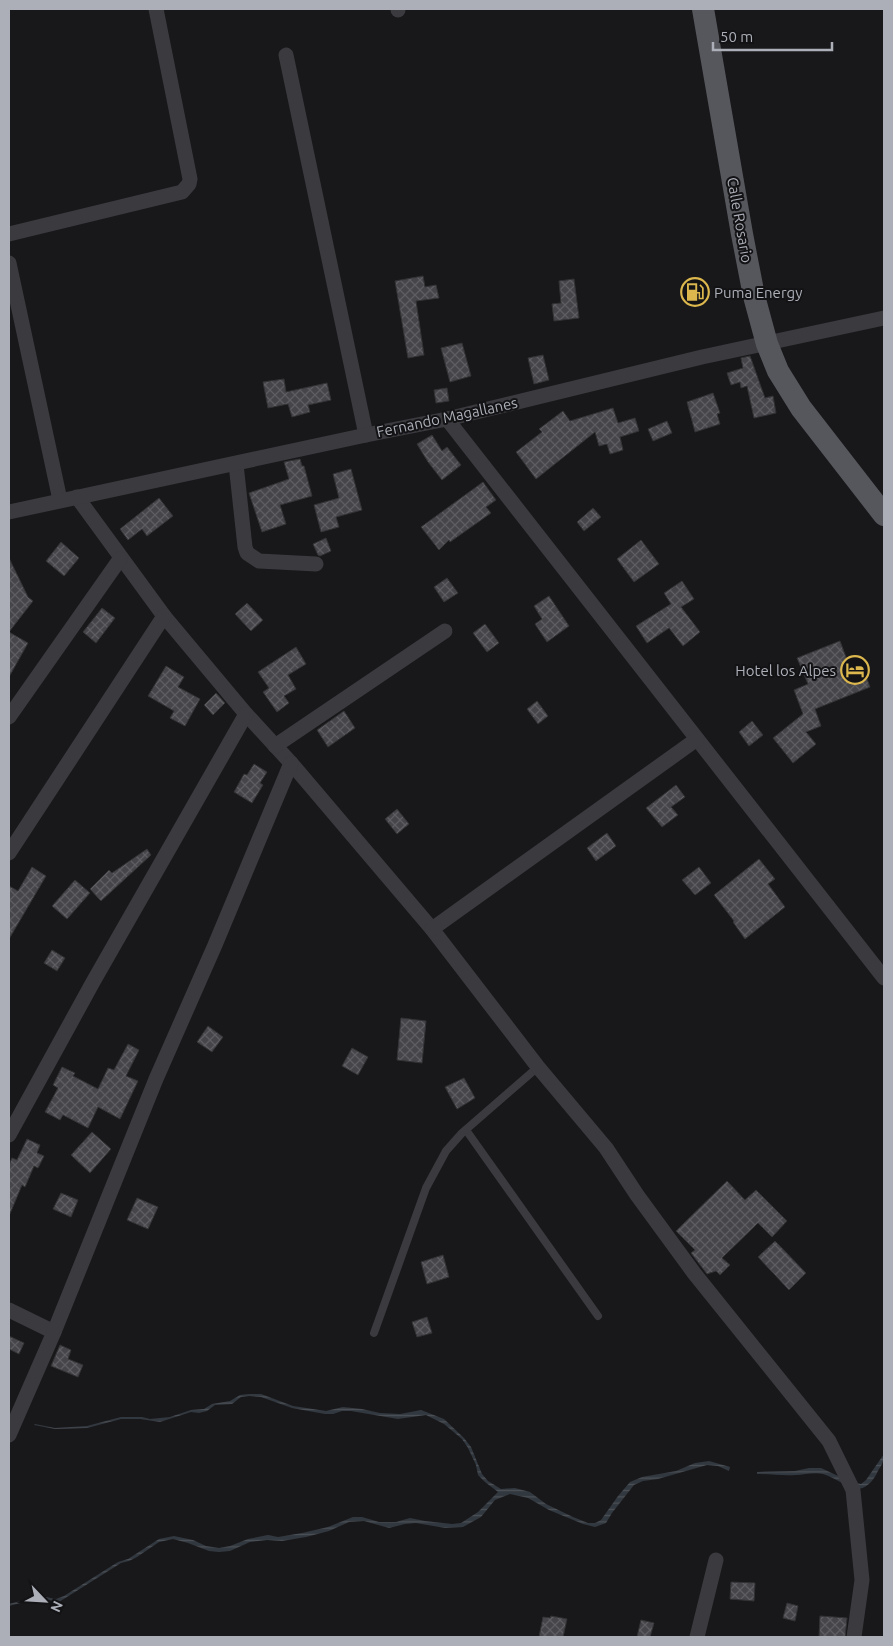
<svg xmlns="http://www.w3.org/2000/svg" width="893" height="1646" viewBox="0 0 893 1646" font-family="Ubuntu,sans-serif">
  <style>
    .water { fill: url(#water-rules) }
    .building { fill: url(#building-cross-hatch); stroke: #333336 }
    .lines { fill: none; stroke-linecap: round; stroke-linejoin: round }
    .lane { stroke: #3a3a3f; stroke-width: 8 }
    .street { stroke: #3a3a3f; stroke-width: 15 }
    .primary { stroke: #56575d; stroke-width: 22 }
    .labels { text-anchor: middle; dominant-baseline: central; stroke-width: 4; stroke-linejoin: round; paint-order: stroke }
    .street-label { font-size: 15px; fill: #acafb8; stroke: #131315 }
    .poi-label { font-size: 15px; fill: #acafb8; stroke: #131315; text-anchor: start }
  </style>
  <defs>
    <pattern id="water-rules" width="6" height="5" patternUnits="userSpaceOnUse" patternTransform="scale(1.25)"><rect width="6" height="5" fill="#32383f"/><path d="M0 2.5h6" fill="none" stroke="#4d5259"/></pattern>
    <pattern id="building-cross-hatch" width="8" height="8" patternUnits="userSpaceOnUse" patternTransform="scale(1.25)"><rect width="8" height="8" fill="#46454a"/><path d="M0 0l8 8M0 8l8-8" fill="none" stroke="#5e5d62"/></pattern>
  </defs>
  <rect width="100%" height="100%" fill="#18181a"/>
  <!-- water -->
  <g class="water">
    <path d="M249,1394H261L293,1406L326,1411L343,1407L362,1409L380,1413L400,1414L421,1410L444,1419L464,1438L471,1447L482,1474L488,1481L501,1489L515,1488L530,1492L546,1504L573,1517L588,1523H595L601,1520L618,1496L630,1482L642,1477L676,1471L695,1463L709,1461L730,1467L729,1471L718,1466L707,1465L658,1479L643,1481L634,1485L612,1513L606,1523L595,1527L583,1524L549,1510L528,1498L510,1494L495,1500L481,1517L463,1527L445,1528L416,1523L405,1524L389,1528L364,1521L349,1522L329,1531L306,1537L282,1541L267,1540L250,1542L230,1551L219,1552L209,1551L188,1543L173,1539L159,1542L137,1557L129,1561L121,1563L59,1602L39,1598L9,1606V1604L40,1596L56,1599L64,1596L118,1562L128,1559L159,1539L174,1536L193,1540L206,1546L219,1548L230,1546L248,1539L268,1535L278,1537L302,1533L328,1527L353,1517H362L379,1522H396L410,1518L425,1521L452,1524L461,1523L478,1512L498,1492L485,1482L478,1475L476,1465L468,1448L462,1439L444,1424L426,1415L398,1419L351,1411H342L333,1414H325L292,1408L261,1397L249,1396L241,1397L232,1404L215,1405L207,1411L199,1413L191,1412L160,1422L140,1419H121L87,1428L55,1429L34,1425L35,1424L55,1428L87,1426L121,1417H142L150,1419L170,1417L191,1410L204,1409L212,1404L230,1401L240,1395Z"/>
    <path d="M884,1454C884,1464 880,1466 876,1475C859,1503 844,1480 823,1474C814,1472 804,1475 796,1475C783,1476 770,1474 757,1474V1472L795,1471L809,1468H821L849,1481L861,1484L866,1480Z"/>
  </g>
  <!-- building -->
  <g class="building">
    <path d="M423,276L425,287L436,285L439,298L416,301L424,355L408,358L395,281Z"/>
    <path d="M574,279L579,318L554,321L552,304L561,303L559,281Z"/>
    <path d="M462,343L471,376L450,382L441,348Z"/>
    <path d="M543,355L549,380L534,384L528,358Z"/>
    <path d="M750,356L765,398L773,396L776,413L754,418L747,386L741,388L740,382L731,385L727,373L743,368L741,358Z"/>
    <path d="M284,379L286,392L327,383L331,400L308,405L310,412L292,417L288,404L268,408L263,382Z"/>
    <path d="M447,388L449,401L436,403L434,390Z"/>
    <path d="M713,393L720,413L717,414L720,424L695,432L687,402Z"/>
    <path d="M613,408L618,423L635,418L639,431L620,437L623,450L610,454L607,444L599,446L595,432L536,479L516,452L542,432L539,429L563,411L570,421Z"/>
    <path d="M667,421L672,433L653,441L648,429Z"/>
    <path d="M432,435L442,451L447,447L461,465L442,480L428,462L417,444Z"/>
    <path d="M300,459L302,466H304L312,496L280,505L286,524L262,532L249,493L289,479L284,462Z"/>
    <path d="M351,469L362,510L336,517L339,527L321,532L314,505L339,498L333,474Z"/>
    <path d="M483,482L496,500L486,507L491,513L450,542L449,540L439,550L421,527Z"/>
    <path d="M159,498L173,516L147,536L142,529L128,540L120,529Z"/>
    <path d="M593,508L601,517L584,531L577,522Z"/>
    <path d="M326,538L331,551L320,556L318,555L313,544Z"/>
    <path d="M641,540L659,564L634,582L617,559Z"/>
    <path d="M61,542L79,558L64,576L46,561Z"/>
    <path d="M9,558L28,597L33,601L9,632L28,643L9,677Z"/>
    <path d="M447,578L458,593L444,602L434,587Z"/>
    <path d="M682,581L694,599L681,607L700,632L683,646L669,628L647,643L636,626L671,604L664,593Z"/>
    <path d="M549,596L569,626L547,642L535,624L542,619L534,606Z"/>
    <path d="M247,603L263,620L251,631L235,614Z"/>
    <path d="M102,608L115,618L96,643L83,632Z"/>
    <path d="M485,624L499,643L487,652L473,633Z"/>
    <path d="M840,641L850,668L861,663L870,687L815,709L821,726L806,732L816,744L793,763L773,738L803,714L794,690L808,684L797,658Z"/>
    <path d="M296,647L306,664L288,675L296,689L284,696L289,703L277,712L263,692L269,688L258,672Z"/>
    <path d="M166,666L184,677L178,687L200,699L185,726L170,718L174,711L148,696Z"/>
    <path d="M216,693L225,703L213,715L204,705Z"/>
    <path d="M537,701L548,716L538,724L527,709Z"/>
    <path d="M344,711L355,728L328,747L317,730Z"/>
    <path d="M752,721L763,735L749,746L739,732Z"/>
    <path d="M254,764L267,772L260,783L263,785L252,803L234,792L244,774L247,775Z"/>
    <path d="M676,785L685,797L671,807L678,815L662,827L646,808Z"/>
    <path d="M397,809L409,824L397,834L385,819Z"/>
    <path d="M607,833L616,846L596,861L587,848Z"/>
    <path d="M147,849L151,855L101,901L90,889L109,870L112,873Z"/>
    <path d="M759,859L775,879L768,884L785,907L745,939L733,922L734,921L714,895Z"/>
    <path d="M32,867L46,876L9,939V886L18,891Z"/>
    <path d="M699,867L711,883L695,895L682,880Z"/>
    <path d="M75,880L90,893L67,919L52,906Z"/>
    <path d="M52,950L65,958L57,971L44,963Z"/>
    <path d="M401,1018L426,1021L422,1063L397,1060Z"/>
    <path d="M208,1026L223,1037L212,1052L197,1042Z"/>
    <path d="M128,1044L139,1050L126,1076L138,1081L120,1119L98,1107L88,1128L63,1115L60,1120L45,1112L58,1088L53,1085L62,1067L75,1073L73,1076L98,1089L108,1068L114,1070Z"/>
    <path d="M352,1048L368,1057L358,1075L342,1066Z"/>
    <path d="M464,1078L475,1098L457,1109L445,1087Z"/>
    <path d="M92,1132L111,1149L90,1173L71,1155Z"/>
    <path d="M27,1139L40,1145L37,1153L44,1156L38,1168L34,1166L25,1187L22,1185L9,1216V1165L12,1158L17,1160Z"/>
    <path d="M727,1181L745,1200L756,1190L787,1221L772,1237L758,1223L722,1258L730,1265L720,1275L716,1271L707,1274L691,1253L695,1250L676,1231Z"/>
    <path d="M61,1193L78,1200L71,1217L53,1209Z"/>
    <path d="M137,1198L158,1207L148,1229L127,1220Z"/>
    <path d="M775,1241L806,1273L789,1290L758,1257Z"/>
    <path d="M443,1255L449,1277L427,1284L421,1262Z"/>
    <path d="M427,1317L432,1333L417,1337L412,1322Z"/>
    <path d="M9,1336L24,1343L19,1354L9,1349Z"/>
    <path d="M60,1345L71,1350L68,1359L83,1365L78,1377L51,1366Z"/>
    <path d="M731,1582L755,1583L754,1601L730,1599Z"/>
    <path d="M787,1603L798,1606L795,1621L783,1618Z"/>
    <path d="M551,1616L567,1619L563,1637H539L543,1617L550,1618Z"/>
    <path d="M820,1616L847,1618L845,1637H819Z"/>
    <path d="M641,1620L654,1623L650,1637H637Z"/>
  </g>
  <g class="lines">
    <!-- lane -->
    <g class="lane">
      <path d="M466,1130L598,1316"/>
      <path d="M374,1333L426,1188L446,1151L462,1133L538,1067"/>
    </g>
    <!-- street -->
    <g class="street">
      <path d="M398,9V10"/>
      <path d="M286,55L366,435"/>
      <path d="M9,234L182,192L189,184L190,179L156,9"/>
      <path d="M9,263L60,500"/>
      <path d="M447,419L884,978"/>
      <path d="M236,464L245,547L247,553L259,561L316,564"/>
      <path d="M77,497L164,616L246,714L291,763L432,929L538,1067L606,1148L637,1195L694,1273L829,1441L853,1490L862,1580L854,1637"/>
      <path d="M9,512L366,435L447,419L702,357L884,318"/>
      <path d="M9,717L120,559"/>
      <path d="M275,746L445,631"/>
      <path d="M9,853L164,616"/>
      <path d="M432,929L697,739"/>
      <path d="M9,1135L93,982L246,714"/>
      <path d="M9,1310L54,1332"/>
      <path d="M9,1435L54,1332L156,1079L215,945L291,763"/>
      <path d="M697,1637L716,1560"/>
    </g>
    <!-- primary -->
    <path class="primary" d="M703,9L742,234L754,296L767,344L778,371L801,408L884,515"/>
  </g>
  <!-- icons -->
  <defs>
    <symbol id="fuel-ring" viewBox="-11 -11 22 22"><circle r="9.5" fill="#131315" stroke="#dcb74e" stroke-width="1.5"/><path d="M-5.5-6h7V0h2V4h1.3V-2.5L3-4.5l.8-.8L6-3V5H2.5V1h-1V6h-7ZM-4.2-4.7v3.2H.2V-4.7Z" fill="#dcb74e"/></symbol>
    <symbol id="hotel-ring" viewBox="-11 -11 22 22"><circle r="9.5" fill="#131315" stroke="#dcb74e" stroke-width="1.5"/><path d="M-6-4.5h1.5V1H6V5H4.5V3h-9V5H-6ZM-4 0a1.8 1.8 0 1 1 3.6 0ZM.5 0V-2.5h3Q6-2.5 6 0Z" fill="#dcb74e"/></symbol>
  </defs>
  <g fill-rule="evenodd">
    <use href="#fuel-ring" x="679" y="276" width="32" height="32"/>
    <use href="#hotel-ring" x="839" y="654" width="32" height="32"/>
  </g>
  <g class="labels">
    <!-- street labels -->
    <g class="street-label">
      <text transform="translate(740 220) rotate(80)">Calle Rosario</text>
      <text transform="translate(447 417) rotate(-12)">Fernando Magallanes</text>
    </g>
    <!-- poi labels -->
    <g class="poi-label">
      <text x="714" y="292">Puma Energy</text>
      <text x="836" y="670" text-anchor="end">Hotel los Alpes</text>
    </g>
  </g>
  <!-- border -->
  <rect width="893" height="1646" fill="none" stroke="#acafb8" stroke-width="20"/>
  <!-- north arrow -->
  <g transform="translate(45 1601) rotate(115)" stroke="#131315" stroke-width="4" paint-order="stroke">
  <path d="M0-4L9 19L0 12L-9 19Z" fill="#acafb8"/>
  <text y="-8" font-size="14" font-weight="bold" text-anchor="middle" fill="#acafb8">N</text>
  </g>
  <!-- scale -->
  <path d="M713 42v8h119v-8" fill="none" stroke="#acafb8" stroke-width="2.5"/>
  <text x="720" y="42" font-size="15" fill="#acafb8" stroke="#131315" stroke-width="4" paint-order="stroke">50 m</text>
</svg>
